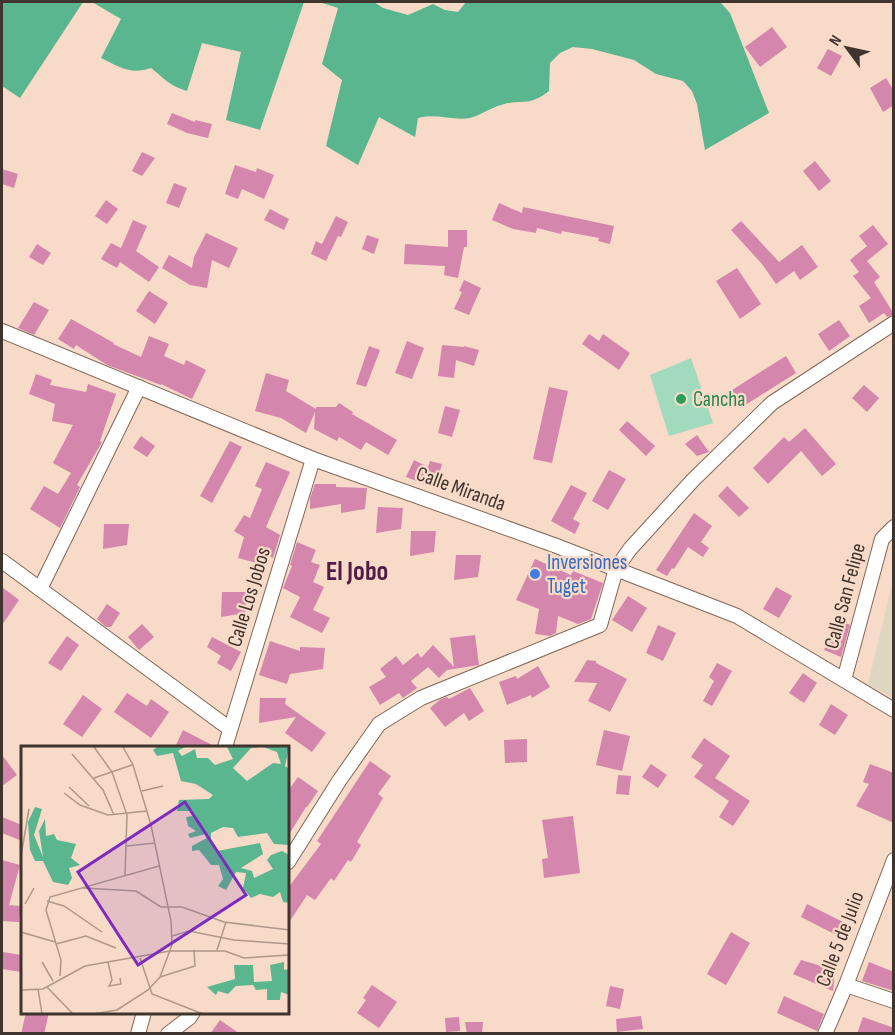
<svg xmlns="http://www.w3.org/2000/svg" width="895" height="1035" viewBox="0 0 895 1035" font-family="'Sofia Sans Condensed',sans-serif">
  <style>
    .education { fill: #ded6c0 }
    .green { fill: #a2dabe }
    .forest { fill: #5ab68e }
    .building { fill: #d486ad }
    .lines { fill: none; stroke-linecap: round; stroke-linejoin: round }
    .street-casing { stroke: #806757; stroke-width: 16 }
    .street { stroke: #fff; stroke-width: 14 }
    .leisure-dot { fill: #2e9e5b; stroke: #f7dac7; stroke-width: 2 }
    .shop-dot { fill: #3f7fe0; stroke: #f7dac7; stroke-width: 2 }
    .labels { text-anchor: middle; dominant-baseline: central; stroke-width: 4.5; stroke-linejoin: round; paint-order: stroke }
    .leisure-label { font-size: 21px; fill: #27864d; stroke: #f7dac7; text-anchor: start }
    .street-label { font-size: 21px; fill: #40352e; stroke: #f7dac7 }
    .shop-label { font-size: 21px; fill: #366cbe; stroke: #f7dac7; text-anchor: start }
    .district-label { font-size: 27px; font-weight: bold; fill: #521c49; stroke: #f7dac7 }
    .inset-road { fill: none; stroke: #ae988a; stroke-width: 1.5 }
    .view { fill: #7b2cbf; fill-opacity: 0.15; stroke: #7b2cbf; stroke-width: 3 }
    .inset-edge { fill: none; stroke: #40352e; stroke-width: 3 }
  </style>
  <rect width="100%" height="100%" fill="#f7dac7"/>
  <!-- education -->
  <path class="education" d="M893,581V698L868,684Z"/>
  <!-- green -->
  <path class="green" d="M691,358L713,423L669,436L650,375Z"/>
  <!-- forest -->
  <g class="forest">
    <path d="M2,2H83L20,98L2,86Z"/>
    <path d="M92,2H304L260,130L226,120L241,52L202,43L187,91C166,84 167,80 151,68C130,75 120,67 101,58L121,19Z"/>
    <path d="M319,2H374L383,8L408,15L433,4L445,10L458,12L466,2H720L730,13L769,113L705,150L697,104L692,91L683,81L656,74L634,60L592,49L573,47L560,53L550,63L549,91C527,108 523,98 501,105C490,108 481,115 470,118C453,121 436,113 418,118L415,137L379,117L358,165L326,146L342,80L322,64L338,8Z"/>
  </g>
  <!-- building -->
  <g class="building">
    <path d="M772,27L787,47L760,67L745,47Z"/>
    <path d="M828,49L842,56L831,76L817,68Z"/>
    <path d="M886,78L894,91V105L883,112L870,88Z"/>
    <path d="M172,113L195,122V120L212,124L208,138L187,133L167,124Z"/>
    <path d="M142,152L155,158L142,176L132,171Z"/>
    <path d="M815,161L831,181L819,191L803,171Z"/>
    <path d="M235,165L256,172L257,168L274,175L264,199L242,189L238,199L225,194Z"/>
    <path d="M2,169L18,174L14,188L2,184Z"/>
    <path d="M174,183L187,188L179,208L166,203Z"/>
    <path d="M106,200L118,209L107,224L95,216Z"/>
    <path d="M499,203L522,213L523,207L614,226L610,244L598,241L599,238L562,231L561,234L537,228L536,233L513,229L492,220Z"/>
    <path d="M270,209L289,219L284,230L264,220Z"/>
    <path d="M336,216L348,222L341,237L338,236L326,261L311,254L316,241L322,244Z"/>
    <path d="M133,220L147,226L136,251L159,267L149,282L120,262L117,268L101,259L111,243L121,248Z"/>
    <path d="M741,221L779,262L802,245L818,267L800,280L794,271L776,284L762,264L731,230Z"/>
    <path d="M873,225L888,244L867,261L880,277L874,282L894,314L887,317L884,313L869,323L859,306L871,298L853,276L859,272L850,260L867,246L859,236Z"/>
    <path d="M448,230H467V247H464L458,278L444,275L445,266L404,264L405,244L448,247Z"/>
    <path d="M206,233L238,248L229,268L212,260L207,288L190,285L162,268L169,255L192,268L194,257Z"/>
    <path d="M367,235L379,239L374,254L362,249Z"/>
    <path d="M37,244L51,253L43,265L29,257Z"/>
    <path d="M737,268L761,304L740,319L716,281Z"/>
    <path d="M464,280L481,288L469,315L454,309L462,292L459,291Z"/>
    <path d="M149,291L168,303L155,324L136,311Z"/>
    <path d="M34,302L49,310L34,335L18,328Z"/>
    <path d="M71,319L114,343L113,344L141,357L149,336L169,344L164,356L184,365L186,360L206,370L192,399L161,384V385L107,365L76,345L74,349L58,339Z"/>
    <path d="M839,320L850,336L829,351L818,334Z"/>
    <path d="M589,334L599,341L603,334L630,353L619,370L582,344Z"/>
    <path d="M407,341L424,348L412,379L395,373Z"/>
    <path d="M442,345L464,347V346L479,350L474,366L456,360L454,378L438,376Z"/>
    <path d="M369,346L380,350L366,387L356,384Z"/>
    <path d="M786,356L796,373L742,407L731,398L734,394L732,390Z"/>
    <path d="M266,373L289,380L286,391L316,409V407H336L339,403L353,412L352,414L397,440L388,455L366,442L361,450L339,437L337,441L314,429L315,412L306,433L281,418L255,411Z"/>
    <path d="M36,374L52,380L50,385L86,392L88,384L116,394L100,441L102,442L77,485L80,487L60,528L30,509L44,486L58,494L71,473L53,463L73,425L52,421L55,404L29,394Z"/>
    <path d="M864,385L879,398L867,412L852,398Z"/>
    <path d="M549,387L568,391L552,463L533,459Z"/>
    <path d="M445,406L460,410L452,437L438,433Z"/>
    <path d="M627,421L655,446L646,456L619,430Z"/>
    <path d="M805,428L836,464L822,476L801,451L768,484L753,468L784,437L789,442Z"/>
    <path d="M697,435L709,452L697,456L685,444Z"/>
    <path d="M141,436L155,446L147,457L133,448Z"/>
    <path d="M230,441L242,447L212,503L200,496Z"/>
    <path d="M414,460L428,467L430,461L442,464L435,488L406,477Z"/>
    <path d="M266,462L290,472L266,527L280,535L273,558L267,555L264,565L238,558L244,537L234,531L244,515L250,518L262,489L255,486Z"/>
    <path d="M609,470L626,479L608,510L592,501Z"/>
    <path d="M315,484H336V487L367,488L365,509L341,513V504L310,509V498Z"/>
    <path d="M571,485L587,493L573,519L580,523L575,534L551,521Z"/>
    <path d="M727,486L749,508L739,517L718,496Z"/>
    <path d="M378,507L403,508L401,529L376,533Z"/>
    <path d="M694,513L712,526L701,542L709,548L703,557L688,547L674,569L672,568L667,576L656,570Z"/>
    <path d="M104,524H129L127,545L103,549Z"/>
    <path d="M411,531H436L434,552L410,556Z"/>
    <path d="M297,542L316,550L311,562L320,565L313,582L324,587L313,610L330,618L322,633L290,617L300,597L283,588L292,566L290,565Z"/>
    <path d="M456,555H481L478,577L454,580Z"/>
    <path d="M535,559L571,575L573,571L603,583L591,619L578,624L558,616L556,633L550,636L535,634L539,609L516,600Z"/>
    <path d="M2,587L19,600L2,625Z"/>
    <path d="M776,587L792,596L779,618L763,609Z"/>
    <path d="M222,592H248L245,613L221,617Z"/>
    <path d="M628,596L647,608L632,632L612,620Z"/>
    <path d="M107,604L120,613L111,627H106L97,619Z"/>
    <path d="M837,619L850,625L841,657L824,650Z"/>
    <path d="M142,624L154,637L139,650L128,637Z"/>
    <path d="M658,625L676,633L663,661L646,653Z"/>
    <path d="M475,635L479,665L447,670L439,678L428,667L411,681L417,688L403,698L399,693L380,705L369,687L386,677L380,669L396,656L403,665L418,653L421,658L433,645L454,667L450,638Z"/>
    <path d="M67,636L79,645L61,671L48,663Z"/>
    <path d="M212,637L241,652L231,671L217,663L221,656L207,647Z"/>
    <path d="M270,641L300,651V647L325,648L323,669L290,674L287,684L259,675Z"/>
    <path d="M587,660L596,661V663L627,679L610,712L588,701L597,683L574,682Z"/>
    <path d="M717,663L732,671L712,706L703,701L714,681L709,677Z"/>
    <path d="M538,666L550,687L532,698L531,695L507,705L499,682L516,676L517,679Z"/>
    <path d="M803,673L817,683L804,703L789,693Z"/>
    <path d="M470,688L484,711L469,721L464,713L445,727L430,708L441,699L447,697L449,699Z"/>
    <path d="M127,693L147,706L151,699L169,712L151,738L114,712Z"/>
    <path d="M83,695L102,709L82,737L63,724Z"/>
    <path d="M260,698H286L285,704L326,733L312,752L285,733L296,717L259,723Z"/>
    <path d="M831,704L848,715L835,735L819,725Z"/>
    <path d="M183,730L216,747H175Z"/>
    <path d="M604,730L630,736L622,771L596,765Z"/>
    <path d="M704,738L730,756L715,778L750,801L733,826L719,817L729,801L694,777L703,765L691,757Z"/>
    <path d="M527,739V762L505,763L504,740Z"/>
    <path d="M2,755L17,775L2,786Z"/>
    <path d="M370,761L391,776L378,794L383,798L357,842L361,845L351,862L348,860L334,881L331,878L315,900L307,895L288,924V888L321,844L317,841Z"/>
    <path d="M651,764L667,775L658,788L642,777Z"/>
    <path d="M870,764L894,773V823L856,806L869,784L863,782Z"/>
    <path d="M618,775L631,776L629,795L616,794Z"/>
    <path d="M298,777L318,791L307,807H306L288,836V791Z"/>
    <path d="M573,816L580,873L544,878L542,859L548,858L542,820Z"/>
    <path d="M2,817L22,825V841L2,833Z"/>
    <path d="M2,860L20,865L9,905L21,906L19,922L2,921Z"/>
    <path d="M807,904L849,925L842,938L801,917Z"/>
    <path d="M731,932L750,943L726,985L707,974Z"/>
    <path d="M2,952L22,955V972L2,969Z"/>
    <path d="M801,960L835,970L833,991L793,974Z"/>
    <path d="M869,962L894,972V991L862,981Z"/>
    <path d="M372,985L397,1002L379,1028L357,1013L366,1000L363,998Z"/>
    <path d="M610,986L624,989L620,1009L606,1006Z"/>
    <path d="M784,996L824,1014L817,1031L777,1013Z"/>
    <path d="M26,1012H49L44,1034H21Z"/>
    <path d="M641,1016L643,1029L617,1032L616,1019Z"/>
    <path d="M459,1017L460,1031L446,1032L445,1018Z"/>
    <path d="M863,1017L894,1028V1034H857Z"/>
    <path d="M220,1020L240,1034H210Z"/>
    <path d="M465,1022H483L482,1034H467Z"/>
  </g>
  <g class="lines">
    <defs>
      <g id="street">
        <path d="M2,331L313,459L554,545L737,616L894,710"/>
        <path d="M2,561L230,729"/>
        <path d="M40,589L139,387"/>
        <path d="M844,680L882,539L894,527"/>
        <path d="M225,747L313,459"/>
        <path d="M288,862L339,781L379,724L421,698L600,625L616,569L630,549L693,480L772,403L894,323"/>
        <path d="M846,985L894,1001"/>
        <path d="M138,1034L144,1012"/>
        <path d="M168,1034L189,1018L193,1012"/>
        <path d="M825,1034L846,985L894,860"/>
      </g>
    </defs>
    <!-- street casing -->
    <use href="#street" class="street-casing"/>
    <!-- street -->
    <use href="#street" class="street"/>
  </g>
  <!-- markers -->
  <circle class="leisure-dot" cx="681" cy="399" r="6"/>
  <circle class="shop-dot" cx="535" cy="574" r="6"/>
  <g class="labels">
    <!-- leisure labels -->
    <g class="leisure-label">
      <text x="693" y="399">Cancha</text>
    </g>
    <!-- street labels -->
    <g class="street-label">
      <text transform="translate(461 489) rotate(20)">Calle Miranda</text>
      <text transform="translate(845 596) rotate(-75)">Calle San Felipe</text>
      <text transform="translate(249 597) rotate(-73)">Calle Los Jobos</text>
      <text transform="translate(840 939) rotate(-69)">Calle 5 de Julio</text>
    </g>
    <!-- shop labels -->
    <g class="shop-label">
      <text x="547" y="562">Inversiones<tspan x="547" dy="24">Tuget</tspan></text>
    </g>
    <!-- district labels -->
    <g class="district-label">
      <text x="357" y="572">El Jobo</text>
    </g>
  </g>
  <!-- overview -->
  <g transform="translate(21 746)">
    <rect width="268" height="268" fill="#f7dac7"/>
    <path d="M136,1H164L157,5L161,10L174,3L176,12H187L194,19L212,13L206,1H240L230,2L212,22L226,35L252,17L260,18L256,6L242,1H268L264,20L268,23V99L253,98L246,87L217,91L212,82L202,81L190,87V97L196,105L239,97L242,108L220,122L231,125L233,132L252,123L246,114L250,109L261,105L268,109V157L262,156L259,146L252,151L239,148L230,152L222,142L225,127L215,126L205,144L197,140L202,133L198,119H190L178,104L171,105V100L186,92L185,88L169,92L167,88L175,85L167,80L165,71L171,70L170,65H156L158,54L188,53L192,49L175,38L160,35L152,7L136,10L132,4ZM14,61L21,63L13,89L22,111L18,85L24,73L25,90L33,88L36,94L55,98L50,112L59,119L48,122L51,132L47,139L32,136L22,115H14L9,104L7,76ZM263,216V224L268,223V249L260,246L259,254H246V243L235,244L232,239L215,240L207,248L197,245L195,249L186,241L214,233L213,219H232L233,236L251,235L249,219Z" fill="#5ab68e"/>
    <path class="inset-road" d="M73,1L91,26L106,69L104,129M51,8L82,44L93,69M73,32L111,19M48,41L68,60M121,45L142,40M43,47L59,59L87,69L126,65M106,100L134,97M0,110L8,63M62,142L115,145L140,161H161L203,176L269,184M26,155L43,160L81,186M4,158L13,142M0,186L34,196M151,190L168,185L213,194L269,198M35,198L65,190L95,202M196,204L205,176M119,212L131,248L182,268M21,216L32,235M87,216L91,234L88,240L100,238L99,232M39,230L40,214L25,164L29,151L138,120M139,231L174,220L173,204M26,241L52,268M17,243L21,268M0,244L22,243L64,220L149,205H204L223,212L267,209M72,268L96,264L127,244L139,231L151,199L150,175L130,79L112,19L102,1"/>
    <path class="view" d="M164,56L225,149L117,219L57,126Z"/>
    <rect width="268" height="268" class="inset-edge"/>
  </g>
  <!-- border -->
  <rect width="895" height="1035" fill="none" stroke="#40352e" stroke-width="6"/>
  <!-- north arrow -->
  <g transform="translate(847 48) rotate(303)" stroke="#f7dac7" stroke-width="4.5" paint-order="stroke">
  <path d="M0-4.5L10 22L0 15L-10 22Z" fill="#40352e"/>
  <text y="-9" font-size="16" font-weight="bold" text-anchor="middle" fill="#40352e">N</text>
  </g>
</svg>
